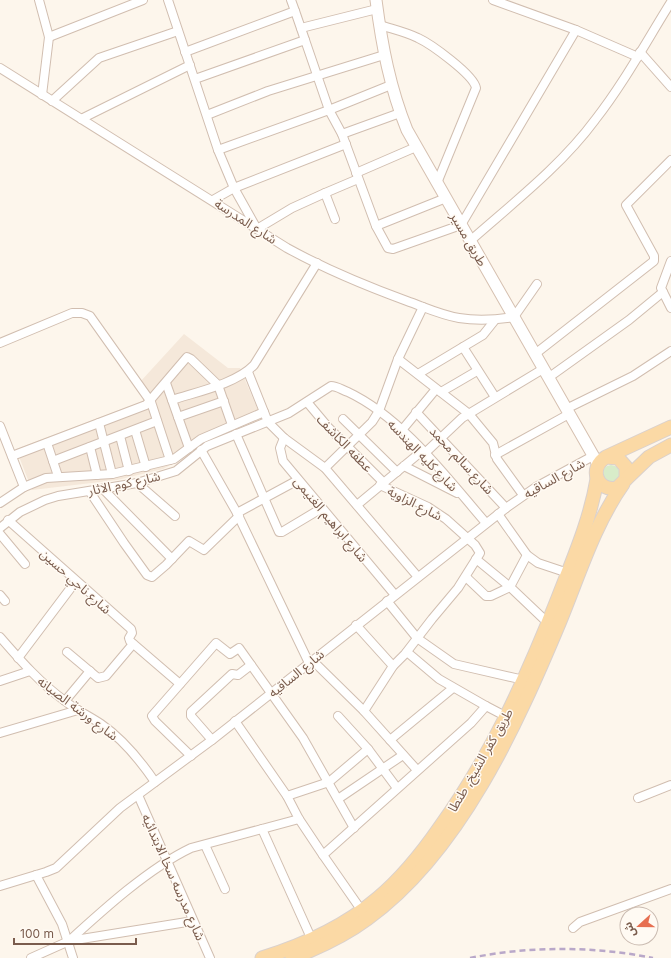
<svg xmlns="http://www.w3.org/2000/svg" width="671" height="958" viewBox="0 0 671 958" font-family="Inter,'Noto Sans Arabic',sans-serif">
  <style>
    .residential { fill: #f5e8da }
    .green { fill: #d8ecc9 }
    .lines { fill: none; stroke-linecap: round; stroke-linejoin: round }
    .street-casing { stroke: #d1beb0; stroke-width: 10 }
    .secondary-casing { stroke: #d6c0b0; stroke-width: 13 }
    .primary-casing { stroke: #dad1cd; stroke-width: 15 }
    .street { stroke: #fff; stroke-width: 8 }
    .secondary { stroke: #fff; stroke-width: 11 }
    .primary { stroke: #fbd9a5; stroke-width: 13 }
    .rail { stroke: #b9a8c9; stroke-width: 2.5; stroke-dasharray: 6 4; stroke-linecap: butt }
    .labels { text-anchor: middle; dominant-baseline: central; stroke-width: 3; stroke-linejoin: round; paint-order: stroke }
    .street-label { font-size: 13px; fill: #7a5c4d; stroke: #fffaf3 }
  </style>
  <rect width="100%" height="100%" fill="#fdf6ec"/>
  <!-- residential -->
  <path class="residential" d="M184,334L228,368H240L262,420L205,441L186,457L163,469L117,480L32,490L16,449L143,401L147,393L140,382Z"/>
  <!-- green -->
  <circle class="green" cx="611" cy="474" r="9"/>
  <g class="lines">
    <defs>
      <g id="street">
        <path d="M39,0L49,37L42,95"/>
        <path d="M168,0L218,150L234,188L257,229L292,208L325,193L335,219"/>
        <path d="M493,0L576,30L638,57"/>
        <path d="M295,11L305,40"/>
        <path d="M380,25C392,29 406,32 418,38C431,44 474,75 476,88L437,183"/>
        <path d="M301,28L377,9"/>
        <path d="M49,37L143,0"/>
        <path d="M185,52L295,11L291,0"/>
        <path d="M640,52L671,87"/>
        <path d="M0,68L287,248C325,269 366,286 407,301C424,307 441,315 459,318C477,321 495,320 514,317L537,284"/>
        <path d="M195,79L305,40L329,110L342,134L376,226L388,248L393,249L461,225L576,30"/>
        <path d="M52,101L99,58L178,31"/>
        <path d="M207,115L268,91L384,55"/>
        <path d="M81,119L190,65"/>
        <path d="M342,134L400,113"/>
        <path d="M218,150L329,110L391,85"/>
        <path d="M356,173L416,147"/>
        <path d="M325,193L358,179"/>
        <path d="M213,200L234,188L346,144"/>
        <path d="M376,226L446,198"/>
        <path d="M470,241C513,203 561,166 595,120C624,83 646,42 671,2"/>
        <path d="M671,261L661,288L671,308"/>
        <path d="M0,343L72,313H82L90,316L151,402L170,460"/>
        <path d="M463,347L495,397"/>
        <path d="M535,354L654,261V256L626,205L671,160"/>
        <path d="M398,359L469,414L493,443L497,459L523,495"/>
        <path d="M248,372L268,422L284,438L325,468L418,577"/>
        <path d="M418,374L483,335L495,320"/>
        <path d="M548,378L629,320L663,292"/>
        <path d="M166,383L189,448"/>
        <path d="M441,392L477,371"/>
        <path d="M172,400C196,392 236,384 254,365L317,263"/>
        <path d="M307,402L328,427L384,483"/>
        <path d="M566,409L633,376L671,351"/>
        <path d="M416,412L506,508"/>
        <path d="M178,417L224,401"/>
        <path d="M343,419L397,472"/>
        <path d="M99,423L112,474"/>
        <path d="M0,426L24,487"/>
        <path d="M135,430L146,467"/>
        <path d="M402,430L436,389"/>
        <path d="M236,434L279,532H282L322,508"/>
        <path d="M120,436L129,471"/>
        <path d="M284,438L280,448L283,461L395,595"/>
        <path d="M47,443L58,476"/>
        <path d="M90,447L97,475"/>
        <path d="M201,450L237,513L309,663"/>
        <path d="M425,453L462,418L543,369"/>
        <path d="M495,455L569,414"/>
        <path d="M12,456L146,405L187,357L191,359L218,385L232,425"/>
        <path d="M53,461L157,421"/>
        <path d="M404,466L457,493"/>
        <path d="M325,468L372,422L379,411L398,359L423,307"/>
        <path d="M137,483L175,516"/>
        <path d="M104,490L172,559"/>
        <path d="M90,492L124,543L147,575L152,577L166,565L189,541L204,550L239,516"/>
        <path d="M0,503L24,487L46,478L112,474L174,459L201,439L264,412"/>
        <path d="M357,505L422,451"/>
        <path d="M237,513L298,480"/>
        <path d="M498,514L527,555L538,563L568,573"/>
        <path d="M8,520L131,629L132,633L129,638L130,641L180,684"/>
        <path d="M0,528L20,512L45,500L58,496L137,483L176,471L207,446L289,413L331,386C337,386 342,390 348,392C403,418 447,478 486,523"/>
        <path d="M0,534L25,564"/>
        <path d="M476,559L510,587L548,623"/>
        <path d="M466,577L486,596H491L510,587L527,555"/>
        <path d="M0,595L5,601"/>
        <path d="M387,601L417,638L454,664L524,680"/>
        <path d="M356,625L393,666"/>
        <path d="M0,637C20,660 40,683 65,701C76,710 89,716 101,724C123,739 140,760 155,782"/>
        <path d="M67,652L98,678L106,676L133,644"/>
        <path d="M18,658L76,581"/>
        <path d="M312,660L364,711L417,770"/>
        <path d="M0,681L30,671"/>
        <path d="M65,701L90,671"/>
        <path d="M486,706L507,717"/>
        <path d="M364,711L393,666L405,654L432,619L458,588L480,553L475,545L446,519L428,507L380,485"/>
        <path d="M338,716L368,749L397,788"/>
        <path d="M235,721L287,796L299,819L323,855L471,723L486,706L439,679L407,652"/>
        <path d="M0,733L78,710"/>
        <path d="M212,740L191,716V712L232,674L238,675L251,665"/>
        <path d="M390,740L453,688"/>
        <path d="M191,756L155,721L152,716L216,643L230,654L239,648L303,738L354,828"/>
        <path d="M138,795L210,958"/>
        <path d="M287,796L329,782L368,749"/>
        <path d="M638,798L671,785"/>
        <path d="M338,799L403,755"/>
        <path d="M262,829L312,940"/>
        <path d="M205,845L225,889"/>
        <path d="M323,855L362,911"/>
        <path d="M36,875L62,924L73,958"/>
        <path d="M0,886L46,872L56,868L120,808L212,740L506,508L536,487L593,456"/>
        <path d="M573,928L580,922L671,889"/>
        <path d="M69,941C103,910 149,868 191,848L299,819"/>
        <path d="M31,958L69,941L193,921"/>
      </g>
      <path id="secondary" d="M376,0C382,46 390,88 407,130L598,464"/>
      <g id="primary">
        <path d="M606,457L618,458L626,467V479L617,488C597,492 588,468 606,457L671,427"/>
        <path d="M626,479L649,457L671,445"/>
        <path d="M262,958C304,945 344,927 378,898C403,877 422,853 440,827C491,756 526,679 558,598C573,559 590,521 597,479"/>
        <path d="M292,958C318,948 344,936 367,919C460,852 517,724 560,621C579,575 594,525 623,484"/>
      </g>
    </defs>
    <!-- street casing -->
    <use href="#street" class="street-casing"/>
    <!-- secondary casing -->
    <use href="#secondary" class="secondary-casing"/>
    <!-- primary casing -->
    <use href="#primary" class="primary-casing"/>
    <!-- street -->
    <use href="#street" class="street"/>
    <!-- secondary -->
    <use href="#secondary" class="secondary"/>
    <!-- primary -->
    <use href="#primary" class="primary"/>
    <!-- rail -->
    <path class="rail" d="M470,958C529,946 594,946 653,958"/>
  </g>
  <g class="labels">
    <!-- street labels -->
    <g class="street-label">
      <text transform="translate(246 221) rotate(33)">شارع المدرسة</text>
      <text transform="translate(469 239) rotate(60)">طريق مسير</text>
      <text transform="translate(345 443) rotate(46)">عطفه الكاشف</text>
      <text transform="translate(423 455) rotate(46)">شارع كليه الهندسه</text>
      <text transform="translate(462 460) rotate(47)">شارع سالم محمد</text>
      <text transform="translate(554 478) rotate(-29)">شارع الساقيه</text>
      <text transform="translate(124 483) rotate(-12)">شارع كوم الاثار</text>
      <text transform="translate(415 503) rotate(27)">شارع الزاوية</text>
      <text transform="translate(331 519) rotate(50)">شارع ابراهيم الغنيمى</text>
      <text transform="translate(76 581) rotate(42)">شارع ناجي حسين</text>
      <text transform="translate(296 673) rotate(-39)">شارع الساقيه</text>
      <text transform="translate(78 708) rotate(37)">شارع ورشة الصيانه</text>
      <text transform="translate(480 760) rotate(-60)">طريق كفر الشيخ, طنطا</text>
      <text transform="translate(174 877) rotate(66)">شارع مدرسه سخا الابتدائيه</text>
    </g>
  </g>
  <!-- north arrow -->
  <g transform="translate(639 926) rotate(249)"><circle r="19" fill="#fffaf3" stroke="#cabbb1"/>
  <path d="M0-3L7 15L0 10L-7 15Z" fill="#e76f51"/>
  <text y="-6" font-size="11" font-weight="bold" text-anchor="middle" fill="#7a5c4d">ش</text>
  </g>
  <!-- scale -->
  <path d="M14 938v6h122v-6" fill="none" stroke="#7a5c4d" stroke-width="2"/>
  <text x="20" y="938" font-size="12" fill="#7a5c4d" stroke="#fffaf3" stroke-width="3" paint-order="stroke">100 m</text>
</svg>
